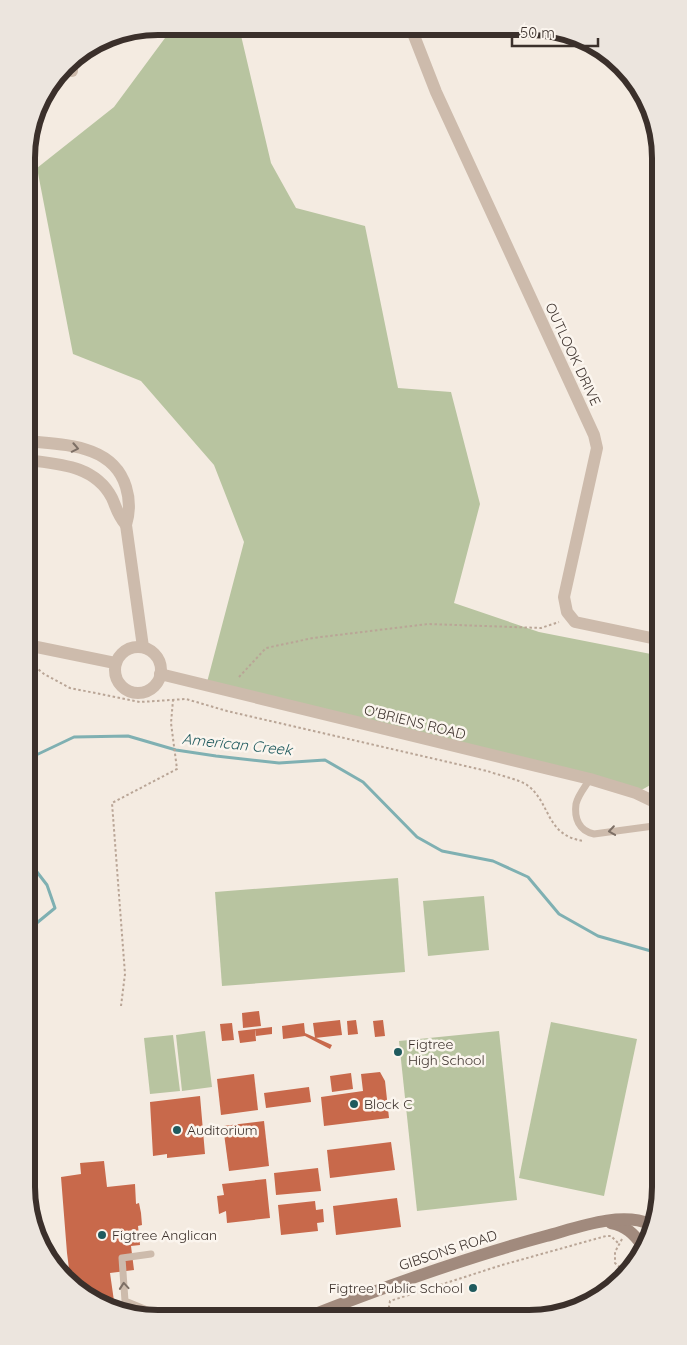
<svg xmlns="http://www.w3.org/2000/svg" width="687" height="1345" viewBox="0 0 687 1345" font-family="Quicksand,sans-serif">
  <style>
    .green { fill: #b8c4a0 }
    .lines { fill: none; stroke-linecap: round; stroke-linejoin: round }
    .stream { stroke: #7fb0b2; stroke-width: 3 }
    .building { fill: #c8694b }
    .path { stroke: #b9a596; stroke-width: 2; stroke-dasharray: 2.5 2.5; stroke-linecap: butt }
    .service { stroke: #cdbbac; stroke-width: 7 }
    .minor { stroke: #cdbbac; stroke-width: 12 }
    .tertiary { stroke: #cdbbac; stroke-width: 12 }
    .secondary { stroke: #a18a7d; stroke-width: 12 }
    .oneway { stroke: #7d6f65 }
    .poi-dot { fill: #1f5a5e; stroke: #fbf5ee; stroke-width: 2 }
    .labels { text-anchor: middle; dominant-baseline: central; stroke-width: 5; stroke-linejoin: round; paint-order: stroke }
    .street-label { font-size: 14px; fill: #3b302b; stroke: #fbf5ee }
    .poi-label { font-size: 14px; fill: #3b302b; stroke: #fbf5ee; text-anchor: start }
    .water-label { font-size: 15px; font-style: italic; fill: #1f5a5e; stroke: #fbf5ee }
    .rim { fill: none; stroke: #3b302b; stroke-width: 6 }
  </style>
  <rect width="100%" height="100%" fill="#f4ebe1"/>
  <!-- green -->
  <g class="green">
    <path d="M167,26L239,27L271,163L296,208L365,226L398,388L451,392L480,504L454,603L539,632L661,656V786L654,783L636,793L206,686L244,542L214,465L141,381L73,354L37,168L114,107L165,38Z"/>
    <path d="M398,878L405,972L222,986L215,892Z"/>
    <path d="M484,896L489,950L428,956L423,901Z"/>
    <path d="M551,1022L637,1039L604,1196L519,1178Z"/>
    <path d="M205,1031L212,1087L182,1091L176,1035Z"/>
    <path d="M499,1031L517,1200L417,1211L399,1041Z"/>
    <path d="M173,1035L180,1091L150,1094L144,1038Z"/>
  </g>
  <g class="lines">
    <!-- stream -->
    <g class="stream">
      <path d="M27,763L34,756L74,737L128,736L176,750L216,756L279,763L325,760L363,782L417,837L442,851L493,861L528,877L559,914L598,936L651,951H661"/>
      <path d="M27,931L55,908L47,885L27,859"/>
    </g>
  </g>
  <!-- building -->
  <g class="building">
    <path d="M259,1011L261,1026L243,1028L242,1013Z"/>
    <path d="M340,1020L342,1035L315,1038L313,1023Z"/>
    <path d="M356,1020L358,1034L348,1035L347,1021Z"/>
    <path d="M383,1020L385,1036L375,1037L373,1021Z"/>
    <path d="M232,1023L234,1040L222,1041L220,1024Z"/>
    <path d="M304,1023L305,1033L332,1045L330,1049L305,1036L283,1039L282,1026Z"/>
    <path d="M272,1027V1034L256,1036L255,1029Z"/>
    <path d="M255,1029L256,1041L240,1043L238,1031Z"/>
    <path d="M380,1072L385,1081L389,1118L324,1126L321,1097L363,1091L361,1074Z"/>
    <path d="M351,1073L353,1089L332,1092L330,1076Z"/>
    <path d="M254,1074L258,1110L221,1115L217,1079Z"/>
    <path d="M309,1087L311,1102L266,1108L264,1093Z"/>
    <path d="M200,1096L205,1154L167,1158V1154L153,1156L150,1102Z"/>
    <path d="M264,1121L269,1166L229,1171L223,1126Z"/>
    <path d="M391,1142L395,1170L330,1178L327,1150Z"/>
    <path d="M104,1161L107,1187L135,1184L136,1204L139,1203L141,1213L142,1225L138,1226L140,1245L131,1246L134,1270L110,1273L114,1301L119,1308L80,1290L79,1283L71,1284L67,1253L61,1177L81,1174L80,1163Z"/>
    <path d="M318,1168L321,1191L276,1195L274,1173Z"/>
    <path d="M266,1179L270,1218L227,1223L226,1211L219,1214L217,1196L224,1195L222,1184Z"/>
    <path d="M397,1198L401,1227L336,1235L333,1206Z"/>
    <path d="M315,1201L316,1210L323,1209L324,1222L317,1223L318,1231L281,1235L278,1205Z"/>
  </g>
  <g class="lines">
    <!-- path -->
    <g class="path">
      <path d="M27,660L44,674L70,688L140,702L186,699L227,711L487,771C498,775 518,779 527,785C551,802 545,836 584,841"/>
      <path d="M239,677L266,648L313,638L428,624L541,628L559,622"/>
      <path d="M653,836H661"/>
      <path d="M121,1006L125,974L112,803L177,769L171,723L173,700"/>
      <path d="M622,1239L615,1252V1263L626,1273"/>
      <path d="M387,1318L390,1301L502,1265L606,1236H611L619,1244"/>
    </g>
    <!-- service -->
    <g class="service">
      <path d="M590,779C585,787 578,795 576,804C574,818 579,831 594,834L661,825"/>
      <path d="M151,1254L122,1258L125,1301L157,1314"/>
    </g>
    <!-- minor -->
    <g class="minor">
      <path d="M411,28L436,92L594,435L597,448L564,597L567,612L575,622L661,640"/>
      <path d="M72,71V59"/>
    </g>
    <!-- tertiary -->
    <g class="tertiary">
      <path d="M27,441C64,445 113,444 126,487C130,500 130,512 126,525L143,647"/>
      <path d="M27,460C58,464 95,465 112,498C117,509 117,514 126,525"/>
      <path d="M27,645L115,663"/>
      <circle cx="138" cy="670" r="23"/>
      <path d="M160,674L590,779L636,793L661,805"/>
    </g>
    <!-- secondary -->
    <g class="secondary">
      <path d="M611,1223C626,1226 634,1234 642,1245"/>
      <path d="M305,1318C384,1287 464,1258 546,1236C576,1228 620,1211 650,1224"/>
    </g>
  </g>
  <!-- one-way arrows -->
  <defs><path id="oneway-chevron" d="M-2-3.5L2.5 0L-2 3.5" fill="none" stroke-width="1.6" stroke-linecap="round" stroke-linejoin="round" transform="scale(1.25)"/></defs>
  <g class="oneway">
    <use href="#oneway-chevron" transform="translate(75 448) rotate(11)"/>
    <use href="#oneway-chevron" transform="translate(612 831) rotate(172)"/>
    <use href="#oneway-chevron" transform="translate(124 1286) rotate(-95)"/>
  </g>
  <!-- markers -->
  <g class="poi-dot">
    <circle cx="398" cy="1052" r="5"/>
    <circle cx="354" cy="1104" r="5"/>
    <circle cx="177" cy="1130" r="5"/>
    <circle cx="102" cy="1235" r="5"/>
    <circle cx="473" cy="1288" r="5"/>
  </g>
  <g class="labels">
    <!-- street labels -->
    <g class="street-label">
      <text transform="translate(573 354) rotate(65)">OUTLOOK DRIVE</text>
      <text transform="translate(415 722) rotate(14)">O'BRIENS ROAD</text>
      <text transform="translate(448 1250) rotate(-18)">GIBSONS ROAD</text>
    </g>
    <!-- poi labels -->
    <g class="poi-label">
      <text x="408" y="1044">Figtree<tspan x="408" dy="16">High School</tspan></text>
      <text x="364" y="1104">Block C</text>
      <text x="187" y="1130">Auditorium</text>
      <text x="112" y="1235">Figtree Anglican</text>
      <text x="463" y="1288" text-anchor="end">Figtree Public School</text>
    </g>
    <!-- water labels -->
    <g class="water-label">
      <text transform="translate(237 744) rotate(6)">American Creek</text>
    </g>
  </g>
  <!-- crop -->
  <path d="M0 0H687V1345H0ZM158 35H529A123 123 0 0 1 652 158V1187A123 123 0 0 1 529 1310H158A123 123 0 0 1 35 1187V158A123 123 0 0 1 158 35Z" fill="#ece5de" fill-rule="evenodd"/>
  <path class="rim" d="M158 35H529A123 123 0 0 1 652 158V1187A123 123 0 0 1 529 1310H158A123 123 0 0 1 35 1187V158A123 123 0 0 1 158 35Z"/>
  <!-- scale -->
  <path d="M512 38v8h86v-8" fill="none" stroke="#3b302b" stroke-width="2.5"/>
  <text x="520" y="38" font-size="15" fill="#3b302b" stroke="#fbf5ee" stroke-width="4" paint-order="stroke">50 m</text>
</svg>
